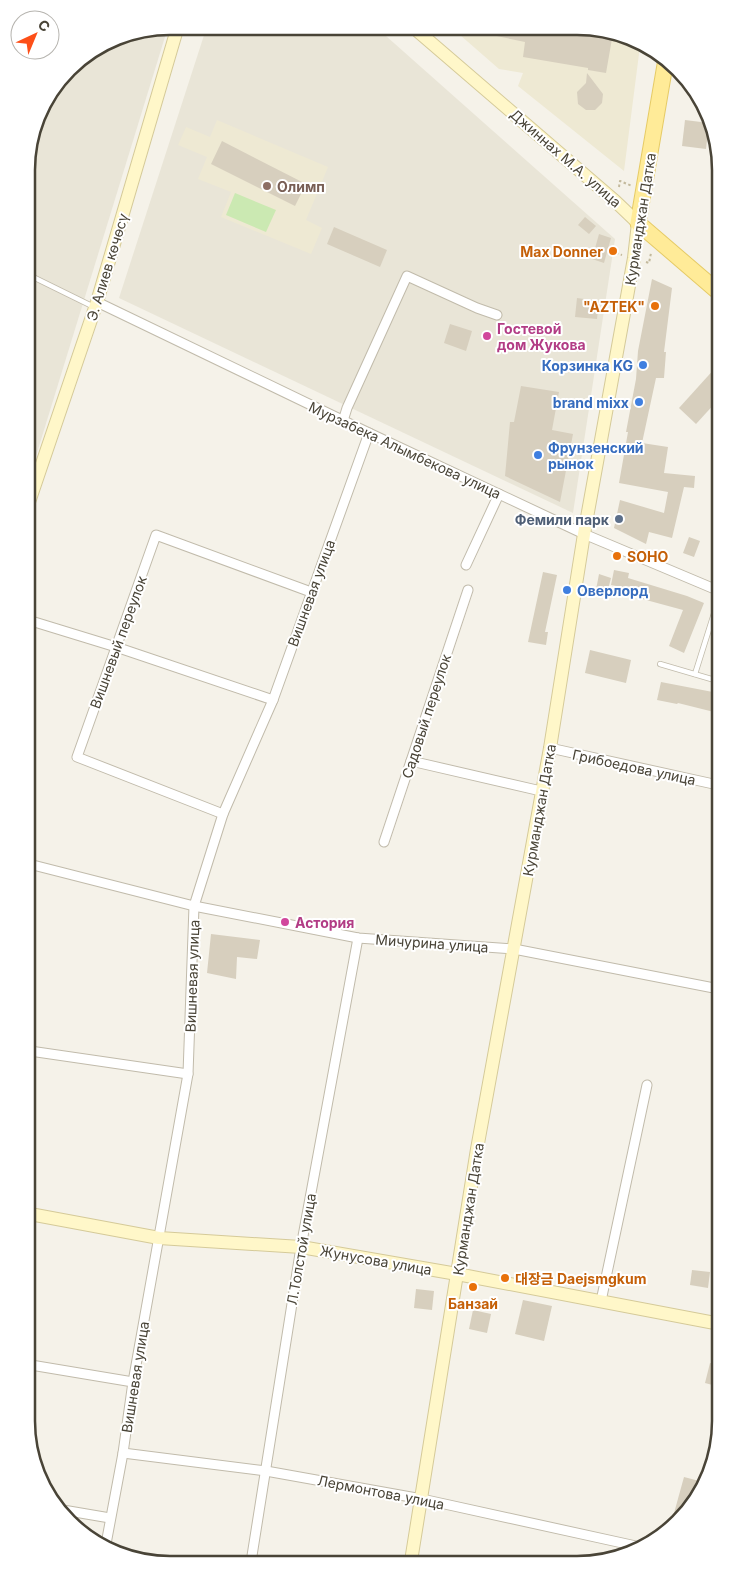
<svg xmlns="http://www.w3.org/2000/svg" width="747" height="1591" viewBox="0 0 747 1591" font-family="Inter,'Noto Sans KR',sans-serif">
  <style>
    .residential { fill: #e9e5d7 }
    .education { fill: #eee9d3 }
    .green { fill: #cbe9b2 }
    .building { fill: #d7cfbe }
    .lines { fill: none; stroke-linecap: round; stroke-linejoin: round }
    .lane-casing { stroke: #c1bbab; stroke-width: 6 }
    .street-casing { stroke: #c1bbab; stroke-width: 11 }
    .secondary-casing { stroke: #d5ca99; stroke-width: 14 }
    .primary-casing { stroke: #e6cb66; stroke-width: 17 }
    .path { stroke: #c3b99c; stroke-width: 2; stroke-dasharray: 2.5 2.5; stroke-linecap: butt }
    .lane { stroke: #fff; stroke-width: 4.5 }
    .street { stroke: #fff; stroke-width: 9 }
    .secondary { stroke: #fff7c9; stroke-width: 12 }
    .primary { stroke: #ffeb98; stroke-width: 15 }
    .education-dot { fill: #8d6e63; stroke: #fff; stroke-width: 2 }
    .food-dot { fill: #e8710a; stroke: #fff; stroke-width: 2 }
    .hotel-dot { fill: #d1479c; stroke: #fff; stroke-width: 2 }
    .shop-dot { fill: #3f7fe0; stroke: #fff; stroke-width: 2 }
    .service-dot { fill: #5c6f8a; stroke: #fff; stroke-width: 2 }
    .labels { text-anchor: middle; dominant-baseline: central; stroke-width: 4; stroke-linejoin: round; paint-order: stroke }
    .street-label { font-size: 14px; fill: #494437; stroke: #fff }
    .education-label { font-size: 14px; font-weight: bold; fill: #785e54; stroke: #fff; text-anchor: start }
    .food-label { font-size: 14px; font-weight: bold; fill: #c56008; stroke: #fff; text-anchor: end }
    .hotel-label { font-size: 14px; font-weight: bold; fill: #b23c85; stroke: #fff; text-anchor: start }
    .shop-label { font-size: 14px; font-weight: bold; fill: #366cbe; stroke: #fff; text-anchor: end }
    .service-label { font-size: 14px; font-weight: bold; fill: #4e5e75; stroke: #fff; text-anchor: end }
    .rim { fill: none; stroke: #494437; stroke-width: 2.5 }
  </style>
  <rect width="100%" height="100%" fill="#f5f2e9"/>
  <!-- residential -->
  <g class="residential">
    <path d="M207,26L377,28L615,239L573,513L119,298Z"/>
    <path d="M168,27L28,482L27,161L41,106L75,62L116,37Z"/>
  </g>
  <!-- education -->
  <g class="education">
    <path d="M452,28L604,29L640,46L624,171L518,86L523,73L499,69Z"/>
    <path d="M217,120L328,167L306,220L322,228L311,254L221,217L231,192L198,179L207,157L178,145L186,127L210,137Z"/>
  </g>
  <!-- green -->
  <path class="green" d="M235,193L276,210L266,232L226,215Z"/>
  <!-- building -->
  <g class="building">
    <path d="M482,28L604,29L613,33L606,73L588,70V68L523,57L525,42L482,33Z"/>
    <path d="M587,73L603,94L602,103L595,110H586L578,104L577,92L586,83Z"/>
    <path d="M685,120L709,123L706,149L682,146Z"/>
    <path d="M222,141L306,184L295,206L211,164Z"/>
    <path d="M585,217L596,226L589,234L578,225Z"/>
    <path d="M334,227L387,250L380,267L327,244Z"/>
    <path d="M599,234L611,238L604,263L592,259Z"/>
    <path d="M652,279L672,288L664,352H666L664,378H656L642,443L668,447L664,473L695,476L694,488L684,487L672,538L649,532L646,544L614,528L620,500L664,513L668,492L619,483L628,432H626L636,379L638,351Z"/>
    <path d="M577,298L599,301L597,319L575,317Z"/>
    <path d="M450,324L472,331L466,351L444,343Z"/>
    <path d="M717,366V401L696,424L679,408Z"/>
    <path d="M521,386L559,392L552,430L573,434L560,502L505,476L510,422H514Z"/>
    <path d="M689,537L700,541L694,557L683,553Z"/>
    <path d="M614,570L629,573L628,578L687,596L704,603L684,653L669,646L683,610L635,597L637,590L611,585Z"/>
    <path d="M543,572L557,575L545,632H548L546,645L528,642Z"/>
    <path d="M599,574L611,578L606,597L595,595Z"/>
    <path d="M590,650L631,660L626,683L585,673Z"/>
    <path d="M661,682L718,693V713L678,703L677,704L657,700Z"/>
    <path d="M211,934L260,940L257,959L237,957L236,979L207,973Z"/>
    <path d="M692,1270L710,1272L708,1288L690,1285Z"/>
    <path d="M416,1289L434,1291L432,1310L414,1308Z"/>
    <path d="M523,1300L552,1306L544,1341L515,1334Z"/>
    <path d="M473,1310L491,1314L487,1333L469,1329Z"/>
    <path d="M710,1363L720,1365V1387L705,1383Z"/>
    <path d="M684,1477L703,1482L701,1490L685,1515L671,1524Z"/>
  </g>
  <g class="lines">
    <defs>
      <g id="lane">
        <path d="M35,278L94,307"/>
        <path d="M660,664L718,681"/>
        <path d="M695,674L717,604"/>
      </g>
      <g id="street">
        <path d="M97,302L369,433L584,534L717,590"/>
        <path d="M343,421L347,408L407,276L477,308L497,315"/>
        <path d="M466,565L499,494"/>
        <path d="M28,620L116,647L273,700"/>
        <path d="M550,748L718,785"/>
        <path d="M411,761L541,791"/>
        <path d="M223,814L77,757L156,535L311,592"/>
        <path d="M384,842L468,590"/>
        <path d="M29,864L194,906L358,938L514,949L719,989"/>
        <path d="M30,1051L188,1074"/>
        <path d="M601,1301L647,1085"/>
        <path d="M31,1365L133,1382"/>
        <path d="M123,1453L266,1471L422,1499L636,1546"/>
        <path d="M63,1510L110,1518"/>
        <path d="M106,1544L123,1453L133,1382L188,1074L194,906L223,814L273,700L369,433"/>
        <path d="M251,1562L301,1247L358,938"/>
      </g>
      <g id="secondary">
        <path d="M28,505L97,302L178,26"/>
        <path d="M30,1214L159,1238L301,1247L457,1274L720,1324"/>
        <path d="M411,1561L477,1149L550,748L584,534L634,258L638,223L615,201L414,28"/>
      </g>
      <path id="primary" d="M666,59L638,223L716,290"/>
    </defs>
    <!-- lane casing -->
    <use href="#lane" class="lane-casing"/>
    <!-- street casing -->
    <use href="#street" class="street-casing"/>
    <!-- secondary casing -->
    <use href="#secondary" class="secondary-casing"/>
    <!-- primary casing -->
    <use href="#primary" class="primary-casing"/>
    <!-- path -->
    <g class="path">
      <path d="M619,187L620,181L632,186"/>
      <path d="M616,253L622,255"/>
      <path d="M646,262L649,263L651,253"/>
    </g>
    <!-- lane -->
    <use href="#lane" class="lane"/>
    <!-- street -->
    <use href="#street" class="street"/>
    <!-- secondary -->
    <use href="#secondary" class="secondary"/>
    <!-- primary -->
    <use href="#primary" class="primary"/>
  </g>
  <!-- markers -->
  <circle class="education-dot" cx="267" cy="186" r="5"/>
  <g class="food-dot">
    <circle cx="613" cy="251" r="5"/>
    <circle cx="655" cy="306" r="5"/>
    <circle cx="617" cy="556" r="5"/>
    <circle cx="505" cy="1278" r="5"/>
    <circle cx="473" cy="1287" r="5"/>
  </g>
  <g class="hotel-dot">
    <circle cx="487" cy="336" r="5"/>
    <circle cx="285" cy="922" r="5"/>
  </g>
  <g class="shop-dot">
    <circle cx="643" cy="365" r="5"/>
    <circle cx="639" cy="402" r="5"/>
    <circle cx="538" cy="455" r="5"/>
    <circle cx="567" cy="590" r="5"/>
  </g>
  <circle class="service-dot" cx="619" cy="519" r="5"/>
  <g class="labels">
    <!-- street labels -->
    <g class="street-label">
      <text transform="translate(566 158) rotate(41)">Джиннах М.А. улица</text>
      <text transform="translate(640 219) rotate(-81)">Курманджан Датка</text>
      <text transform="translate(107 267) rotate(-73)">Э. Алиев көчөсү</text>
      <text transform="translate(405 450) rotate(25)">Мурзабека Алымбекова улица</text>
      <text transform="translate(311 593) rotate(-70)">Вишневая улица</text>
      <text transform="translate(118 642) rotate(-70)">Вишневый переулок</text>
      <text transform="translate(426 716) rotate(-72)">Садовый переулок</text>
      <text transform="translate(634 767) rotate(12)">Грибоедова улица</text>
      <text transform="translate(539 810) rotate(-80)">Курманджан Датка</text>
      <text transform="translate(432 943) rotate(4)">Мичурина улица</text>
      <text transform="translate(192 976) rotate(-88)">Вишневая улица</text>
      <text transform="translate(468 1209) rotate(-81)">Курманджан Датка</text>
      <text transform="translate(301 1249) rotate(-80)">Л.Толстой улица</text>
      <text transform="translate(376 1260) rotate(10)">Жунусова улица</text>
      <text transform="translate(135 1377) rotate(-81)">Вишневая улица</text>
      <text transform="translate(381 1492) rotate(11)">Лермонтова улица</text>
    </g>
    <!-- education labels -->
    <g class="education-label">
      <text x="277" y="186">Олимп</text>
    </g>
    <!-- food labels -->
    <g class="food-label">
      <text x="603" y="251">Max Donner</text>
      <text x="645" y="306">"AZTEK"</text>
      <text x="627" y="556" text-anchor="start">SOHO</text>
      <text x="515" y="1278" text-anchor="start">대장금 Daejsmgkum</text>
      <text x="473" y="1303" text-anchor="middle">Банзай</text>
    </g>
    <!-- hotel labels -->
    <g class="hotel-label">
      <text x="497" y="328">Гостевой<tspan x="497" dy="16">дом Жукова</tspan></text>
      <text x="295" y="922">Астория</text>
    </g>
    <!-- shop labels -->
    <g class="shop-label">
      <text x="633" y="365">Корзинка KG</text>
      <text x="629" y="402">brand mixx</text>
      <text x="548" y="447" text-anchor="start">Фрунзенский<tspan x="548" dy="16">рынок</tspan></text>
      <text x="577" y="590" text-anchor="start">Оверлорд</text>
    </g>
    <!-- service labels -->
    <g class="service-label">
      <text x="609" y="519">Фемили парк</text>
    </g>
  </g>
  <!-- crop -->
  <path d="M0 0H747V1591H0ZM170 35H577A135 135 0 0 1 712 170V1421A135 135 0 0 1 577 1556H170A135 135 0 0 1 35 1421V170A135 135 0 0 1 170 35Z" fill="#fff" fill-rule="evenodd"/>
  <path class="rim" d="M170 35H577A135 135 0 0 1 712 170V1421A135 135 0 0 1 577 1556H170A135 135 0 0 1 35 1421V170A135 135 0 0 1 170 35Z"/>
  <!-- north arrow -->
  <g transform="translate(35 35) rotate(44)"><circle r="24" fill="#ffffff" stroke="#b6b4af"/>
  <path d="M0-4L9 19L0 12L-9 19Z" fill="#fd4f18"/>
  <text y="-8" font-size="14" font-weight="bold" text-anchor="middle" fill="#494437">С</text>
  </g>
</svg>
